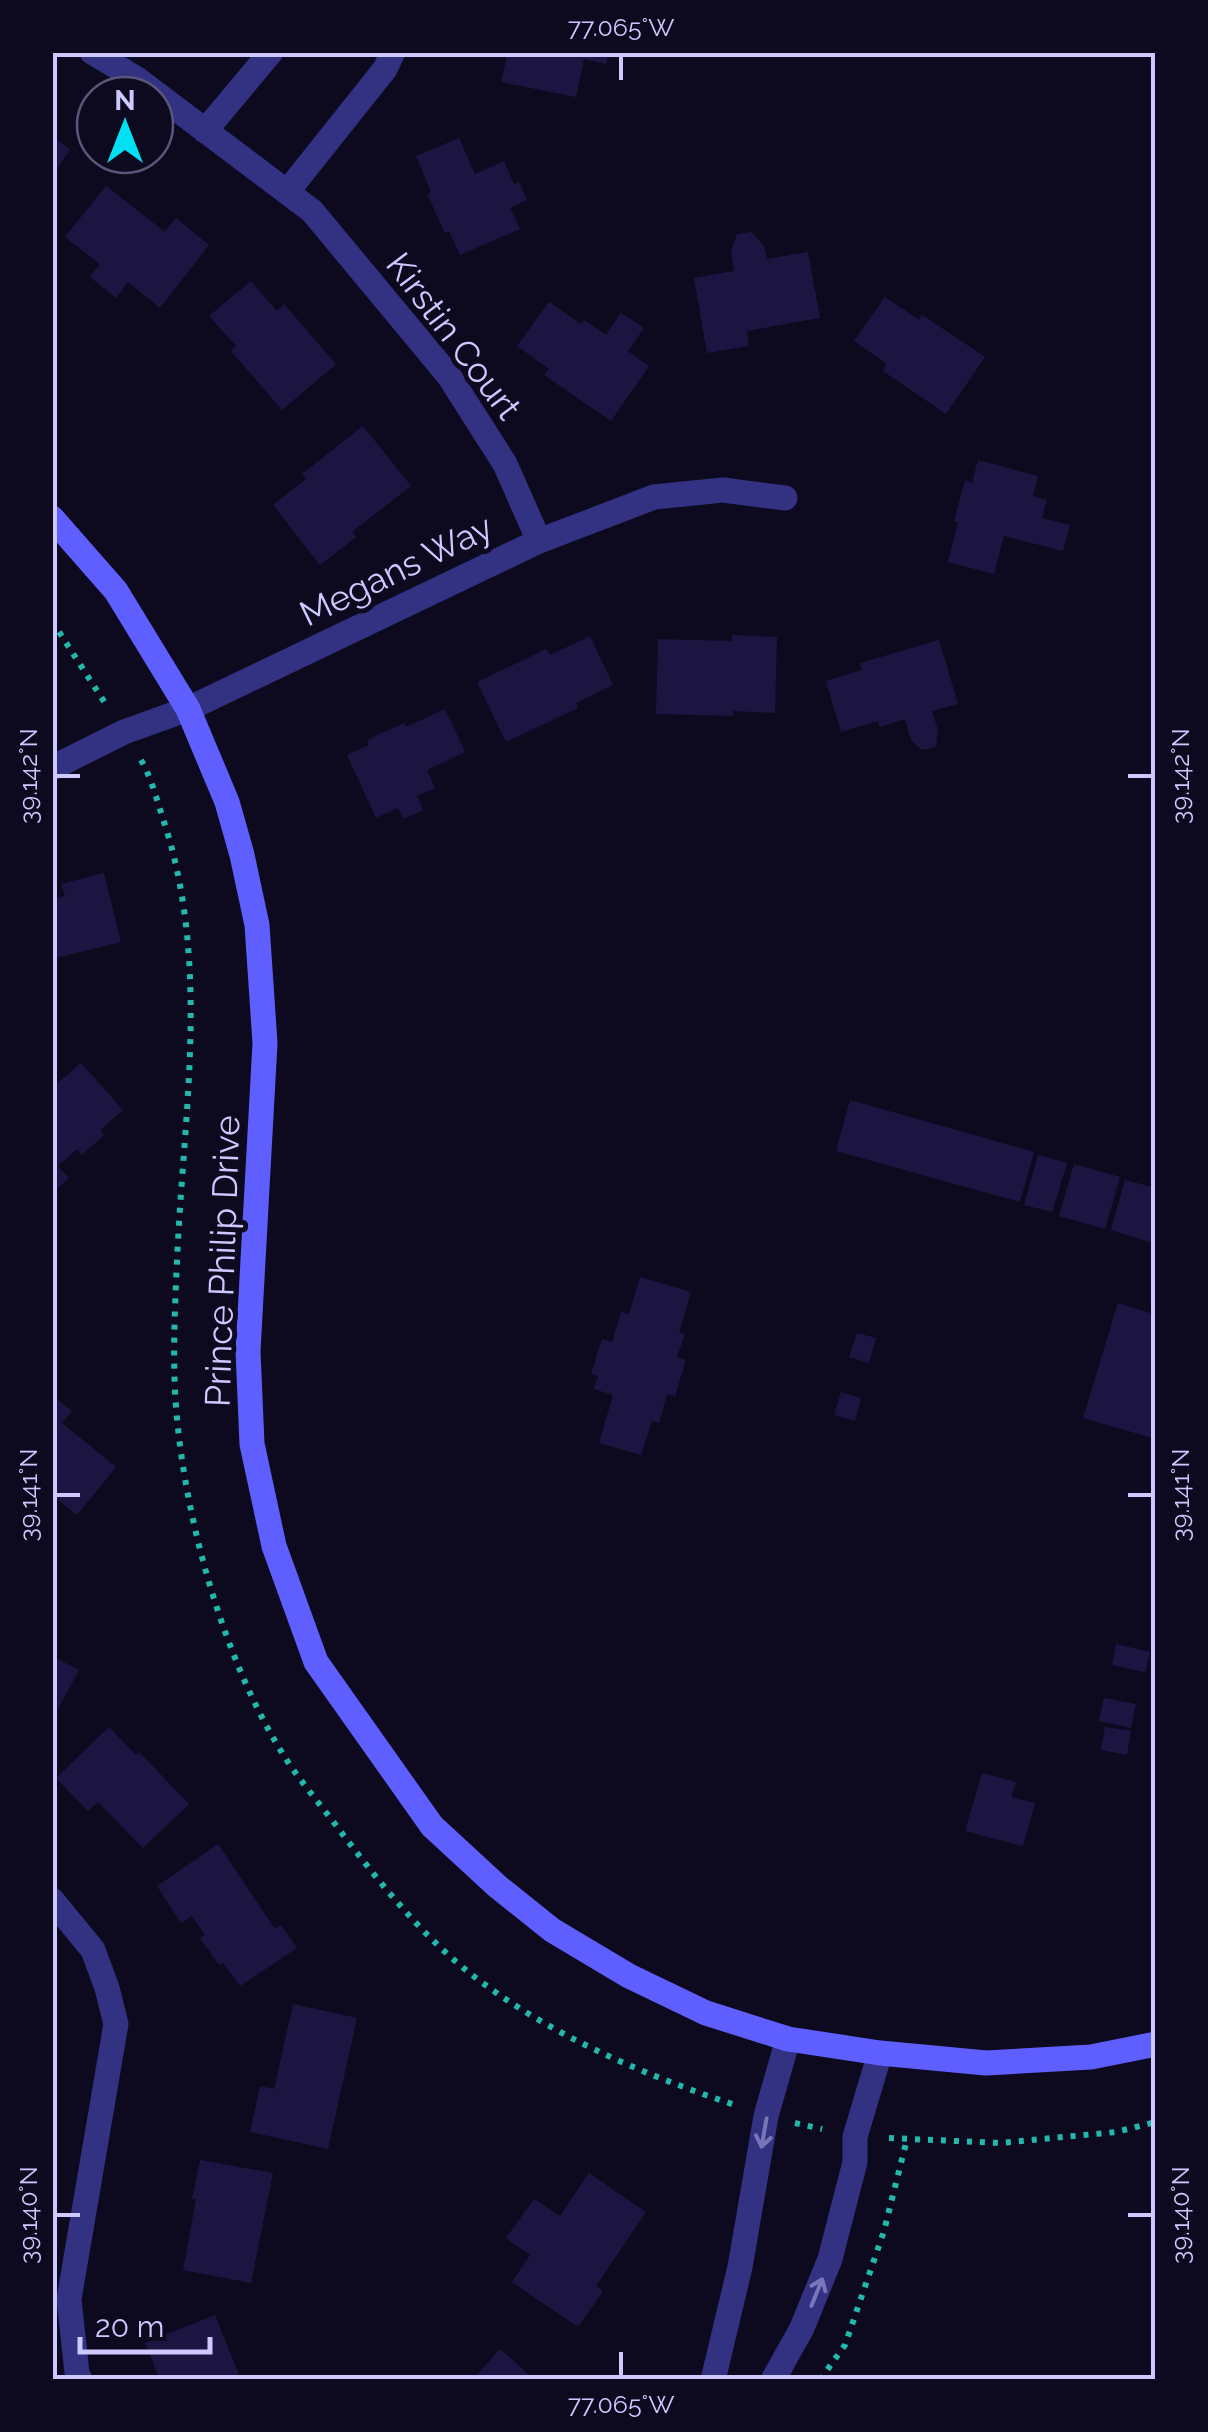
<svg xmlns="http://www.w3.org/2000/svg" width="1208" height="2432" viewBox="0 0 1208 2432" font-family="Raleway,sans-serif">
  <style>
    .building { fill: #1d1541 }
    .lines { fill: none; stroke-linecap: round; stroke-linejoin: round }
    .path { stroke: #22b9ac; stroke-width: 6; stroke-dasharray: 5 8; stroke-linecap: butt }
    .street { stroke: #323182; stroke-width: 25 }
    .secondary { stroke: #5f5fff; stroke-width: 25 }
    .oneway { stroke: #7875ba }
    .ticks { fill: none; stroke: #cdc8ff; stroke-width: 4 }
    .labels { text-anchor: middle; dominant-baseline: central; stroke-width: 10; stroke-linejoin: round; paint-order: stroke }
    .street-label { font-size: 35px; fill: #cdc8ff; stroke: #0d0a1f }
    .neatline { fill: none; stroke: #cdc8ff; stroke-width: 4 }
    .ticks-label { font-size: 25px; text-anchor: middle; fill: #cdc8ff }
  </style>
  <rect width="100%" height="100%" fill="#0d0a1f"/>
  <!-- building -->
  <g class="building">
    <path d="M508,52H609L606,64L584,59L576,97L501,82Z"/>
    <path d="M52,137L70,149L52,177Z"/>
    <path d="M459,138L475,174L504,161L514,184L519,182L527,200L510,208L520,229L460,255L449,231L445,233L427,194L431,192L416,156Z"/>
    <path d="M106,186L165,232L176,218L209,245L160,308L128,282L116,298L90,277L100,264L65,237Z"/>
    <path d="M752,232L764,246L767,259L808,252L820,318L747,331L749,346L707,353L694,278L734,271L731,252L737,234Z"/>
    <path d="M251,281L277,311L284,304L336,364L282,410L231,351L236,346L209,316Z"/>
    <path d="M885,297L919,320L922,315L985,357L946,414L883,371L887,364L854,341Z"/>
    <path d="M549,302L581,324L584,320L606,335L621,313L644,328L628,351L649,366L611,421L544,375L549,369L517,346Z"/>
    <path d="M363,426L411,486L352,532L356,537L320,565L273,505L306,479L302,474Z"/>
    <path d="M978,460L1038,476L1033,496L1047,500L1042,518L1070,525L1063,551L1004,536L994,574L948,562L958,522L954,521L965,480L972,483Z"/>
    <path d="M732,635L777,637L775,713L733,711V716L656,714L658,639L732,641Z"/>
    <path d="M590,636L613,685L576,703L578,708L506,742L477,682L546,649L550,655Z"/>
    <path d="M939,640L958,704L932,711L938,730L936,747L922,750L911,740L905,719L880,727L878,721L841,732L826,681L862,670L860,663Z"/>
    <path d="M445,709L465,752L427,770L435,788L417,796L423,810L403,819L398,808L376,818L347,755L369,745L367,740L404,723L406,727Z"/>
    <path d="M104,873L121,942L52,959V899L65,896L61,884Z"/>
    <path d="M81,1063L123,1110L100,1130L104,1135L82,1155L77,1149L58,1166L69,1178L52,1193V1088Z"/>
    <path d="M850,1100L1034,1152L1020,1202L836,1151Z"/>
    <path d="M1038,1155L1067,1163L1052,1212L1024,1205Z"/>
    <path d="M1074,1164L1120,1177L1105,1229L1059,1216Z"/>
    <path d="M1125,1180L1156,1188V1233L1153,1243L1111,1230Z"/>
    <path d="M640,1277L691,1292L679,1333L685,1334L677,1357L686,1360L675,1396L667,1394L659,1423L652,1421L641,1455L599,1443L613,1395L594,1389L598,1376L591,1374L602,1339L612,1342L621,1312L629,1314Z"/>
    <path d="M1118,1303L1156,1315V1439L1083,1418Z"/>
    <path d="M857,1333L876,1338L869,1363L849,1357Z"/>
    <path d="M841,1392L861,1398L855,1421L834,1415Z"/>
    <path d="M52,1395L72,1411L62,1423L116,1467L77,1515L52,1495Z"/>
    <path d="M1116,1644L1150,1652L1145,1672L1112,1665Z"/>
    <path d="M52,1656L79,1670L52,1720Z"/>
    <path d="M1104,1698L1136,1704L1131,1728L1099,1721Z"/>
    <path d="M109,1727L136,1755L139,1752L189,1804L143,1848L98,1802L88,1811L56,1778Z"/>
    <path d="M1105,1727L1131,1731L1127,1755L1101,1750Z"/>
    <path d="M982,1773L1016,1782L1011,1797L1035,1803L1023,1846L965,1831Z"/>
    <path d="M218,1844L275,1929L281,1925L297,1948L240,1986L223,1963L219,1965L200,1938L205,1935L192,1916L181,1923L157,1886Z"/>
    <path d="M293,2004L357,2018L328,2149L250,2132L260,2086L274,2089Z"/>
    <path d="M200,2160L273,2173L251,2283L183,2270L196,2199H192Z"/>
    <path d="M589,2173L646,2212L596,2286L603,2291L578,2327L512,2282L530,2255L506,2238L534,2199L560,2216Z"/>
    <path d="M215,2315L241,2380H160L145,2343Z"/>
    <path d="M500,2349L535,2380H464L468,2375L473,2379Z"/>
  </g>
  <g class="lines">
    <!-- path -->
    <g class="path">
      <path d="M52,621L105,703"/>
      <path d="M141,760C153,781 158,805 166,828C210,971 183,1116 177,1262C175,1304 173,1348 175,1391C181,1507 222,1660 286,1759C303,1785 325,1810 344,1836C383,1887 425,1939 476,1978C552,2036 644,2075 735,2105"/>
      <path d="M795,2123L822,2129"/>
      <path d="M889,2138L1001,2143L1116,2132L1156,2122"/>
      <path d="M820,2380L845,2345L884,2231L907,2139"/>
    </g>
    <!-- street -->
    <g class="street">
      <path d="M92,52L137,79L312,211L449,376L505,464L539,541"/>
      <path d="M205,131L271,52"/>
      <path d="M287,192L385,69L393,52"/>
      <path d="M52,768L124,732L188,709L539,541L654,497L723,490L785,498"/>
      <path d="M52,1900L93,1950L107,1988L116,2024L69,2299L77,2373L80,2380"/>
      <path d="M713,2380L740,2267L766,2116L788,2039"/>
      <path d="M773,2380L802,2328L830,2259L855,2162V2137L880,2053"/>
    </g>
    <!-- secondary -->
    <path class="secondary" d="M52,518L116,591L188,709L227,802L242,855L257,925L265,1043L248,1351L252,1444L274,1546L316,1662L432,1826L497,1886L552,1930L629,1976L706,2013L788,2039L880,2053L986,2063L1091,2057L1156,2044"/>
  </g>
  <!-- one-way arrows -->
  <defs><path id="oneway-shaft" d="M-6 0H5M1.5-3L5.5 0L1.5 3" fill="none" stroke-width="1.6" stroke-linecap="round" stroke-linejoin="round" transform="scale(2.5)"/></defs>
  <g class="oneway">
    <use href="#oneway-shaft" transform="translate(764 2133) rotate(100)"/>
    <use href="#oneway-shaft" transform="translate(817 2292) rotate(-68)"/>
  </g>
  <!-- ticks -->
  <path class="ticks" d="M621,55V80M55,776H80M1128,776H1153M55,1495H80M1128,1495H1153M55,2215H80M1128,2215H1153M621,2352V2377"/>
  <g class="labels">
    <!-- street labels -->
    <g class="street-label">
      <text transform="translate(454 336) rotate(53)">Kirstin Court</text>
      <text transform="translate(396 570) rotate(-26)">Megans Way</text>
      <text transform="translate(222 1261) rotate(-88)">Prince Philip Drive</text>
    </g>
  </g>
  <!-- border -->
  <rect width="1208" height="2432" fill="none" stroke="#0d0a1f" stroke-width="110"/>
  <!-- north arrow -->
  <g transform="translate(125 125)"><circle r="48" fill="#0d0a1f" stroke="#5a5679" stroke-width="2.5"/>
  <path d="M0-8L18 38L0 25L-18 38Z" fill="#00e0f3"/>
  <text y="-15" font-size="28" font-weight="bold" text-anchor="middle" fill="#cdc8ff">N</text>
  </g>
  <!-- scale -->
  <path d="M80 2337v15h130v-15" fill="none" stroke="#cdc8ff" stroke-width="5"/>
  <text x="95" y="2337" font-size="30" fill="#cdc8ff" stroke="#0d0a1f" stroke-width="8" paint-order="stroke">20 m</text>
  <rect x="55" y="55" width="1098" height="2322" class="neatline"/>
  <g class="ticks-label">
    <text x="621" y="36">77.065°W</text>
    <text transform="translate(28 776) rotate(-90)" y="9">39.142°N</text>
    <text transform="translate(1180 776) rotate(-90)" y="9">39.142°N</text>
    <text transform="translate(28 1495) rotate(-90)" y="9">39.141°N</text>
    <text transform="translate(1180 1495) rotate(-90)" y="9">39.141°N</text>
    <text transform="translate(28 2215) rotate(-90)" y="9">39.140°N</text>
    <text transform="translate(1180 2215) rotate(-90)" y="9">39.140°N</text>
    <text x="621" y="2413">77.065°W</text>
  </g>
</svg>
